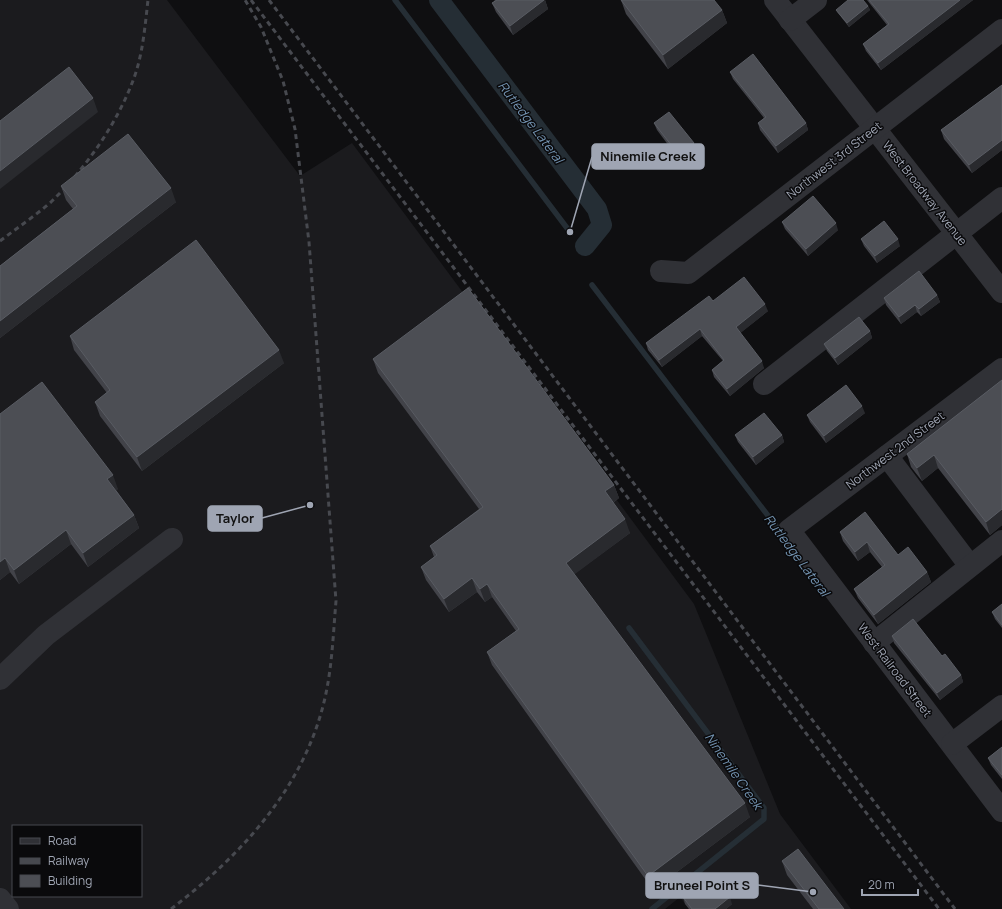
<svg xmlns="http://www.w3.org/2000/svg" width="1002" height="909" viewBox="0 0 1002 909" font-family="Manrope,sans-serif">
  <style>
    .built { fill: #1b1b1e; fill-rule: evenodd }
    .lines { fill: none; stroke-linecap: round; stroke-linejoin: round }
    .stream { stroke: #252e35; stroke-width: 5.5 }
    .canal { stroke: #252e35; stroke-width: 20 }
    .minor { stroke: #303136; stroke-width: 22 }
    .rail { stroke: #47494f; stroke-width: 3; stroke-dasharray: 5 4; stroke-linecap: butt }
    .wall { fill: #424349 }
    .shaded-wall { fill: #292a2e }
    .building { fill: #4c4e54; stroke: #595c63 }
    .labels { text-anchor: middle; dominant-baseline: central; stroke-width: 3; stroke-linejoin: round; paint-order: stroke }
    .street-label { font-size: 12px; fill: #9fa5b3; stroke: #0a0a0c }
    .water-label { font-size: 13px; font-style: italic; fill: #7393b1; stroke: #0a0a0c }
    .leader { fill: none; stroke: #9fa5b3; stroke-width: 1.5 }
    .callout-dot { fill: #9fa5b3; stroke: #0a0a0c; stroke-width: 1.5 }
    .callout { fill: #9fa5b3; stroke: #9fa5b3; stroke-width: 1.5 }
    .callout-label { font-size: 13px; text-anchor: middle; font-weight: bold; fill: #111 }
  </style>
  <rect width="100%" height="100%" fill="#0f0f11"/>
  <!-- built -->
  <path class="built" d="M0,0H167L300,176L352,143L694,604L780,814L851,909H689L680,897L665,909H0ZM13,826H141V896H13Z"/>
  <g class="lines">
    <!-- stream -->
    <g class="stream">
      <path d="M395,0L570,232"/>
      <path d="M592,285L782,534"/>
      <path d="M629,628L764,808V819L652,909"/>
    </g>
    <!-- canal -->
    <path class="canal" d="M439,0L597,209L602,225L585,246"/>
    <!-- minor -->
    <g class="minor">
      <path d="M775,0L1002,292"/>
      <path d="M790,20L816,0"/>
      <path d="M661,271L688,273L1002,30"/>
      <path d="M1002,369L789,530L1002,811"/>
      <path d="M764,384L1002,198"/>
      <path d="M887,456L970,566"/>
      <path d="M874,643L1002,541"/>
      <path d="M0,679L46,635L172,539"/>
      <path d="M952,744L1002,706"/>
      <path d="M0,899L8,909"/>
    </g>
    <!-- rail -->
    <g class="rail">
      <path d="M251,0L939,909"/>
      <path d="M269,0L955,909"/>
      <path d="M0,241C17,228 35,216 51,202C86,168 117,124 134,78C143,53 145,26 148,0"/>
      <path d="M171,909C239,857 301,791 323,706C332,672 333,636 336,601L309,242L295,129L283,81L261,27L245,0"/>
    </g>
  </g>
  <!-- wall -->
  <g class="wall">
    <path d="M494,0H545L548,9L513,35L496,12L492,3L495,1Z"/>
    <path d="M621,0L722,10L727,23L668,69L626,14Z"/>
    <path d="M867,0H973L881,70L866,51L863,44L887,25Z"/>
    <path d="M868,6L870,10L849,27L838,13L836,10Z"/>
    <path d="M730,72L806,123L808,130L778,153L760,130L758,123L764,118L733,79Z"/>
    <path d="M1002,85V150L972,173L944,139L941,130Z"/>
    <path d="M654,123L696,150L681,162L657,130Z"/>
    <path d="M61,186L176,202L0,338V266L73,209L66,200Z"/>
    <path d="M782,222L838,230L808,256L785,229Z"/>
    <path d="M861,239L900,246L877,263L864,246Z"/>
    <path d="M937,295L940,302L921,316L917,312L901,324L886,305L884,298Z"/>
    <path d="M713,301L768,311L740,333L764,368L730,396L714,377L712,370L723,361L702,336L662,367L648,350L646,343Z"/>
    <path d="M870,331L872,338L838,365L827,351L824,344Z"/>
    <path d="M70,336L284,363L142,471L100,416L95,402L107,393L74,350Z"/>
    <path d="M373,359L614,485L619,498L613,503L630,533L574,574L750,817L653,890L492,665L487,652L516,631L492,597L485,602L477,592L449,612L426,580L421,567L434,557L430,546L479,509L378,373Z"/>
    <path d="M1002,380V525L990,535L938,468L922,481L911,467L907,454Z"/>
    <path d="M865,413L826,443L810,422L807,415Z"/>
    <path d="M0,414L118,489L116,490L134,515L139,528L88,567L71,544L19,584L10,572L0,580Z"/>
    <path d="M735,435H782L784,442L756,465L738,442Z"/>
    <path d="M840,532L898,555L927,572L931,582L878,624L858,598L854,589L882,567L870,552L858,561L843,541Z"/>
    <path d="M1002,604V628L995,619L992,612Z"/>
    <path d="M892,636L942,656L961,675L963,682L940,700L894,643Z"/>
    <path d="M1002,747V779L991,765L988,758Z"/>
    <path d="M782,861L844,909H813L787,875Z"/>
    <path d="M683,897L732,904L726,909H689L685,904Z"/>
  </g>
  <!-- shaded-wall -->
  <g class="shaded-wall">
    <path d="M544,0H545L548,9L513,35L510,26Z"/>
    <path d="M960,0H973L881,70L878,63Z"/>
    <path d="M868,6L870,10L849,27L847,23Z"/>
    <path d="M722,10L727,23L668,69L663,55Z"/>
    <path d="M93,98L98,112L0,189V171Z"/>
    <path d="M806,123L808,130L778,153L776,146Z"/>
    <path d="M1002,140V150L972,173L969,165Z"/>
    <path d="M694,143L696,150L681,162L679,155Z"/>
    <path d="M171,188L176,202L0,338V321Z"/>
    <path d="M836,223L838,230L808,256L806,249Z"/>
    <path d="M898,239L900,246L877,263L875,256Z"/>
    <path d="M937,295L940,302L921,316L919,309Z"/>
    <path d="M765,304L768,311L738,335L736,327Z"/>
    <path d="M915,305L917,312L901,324L899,317Z"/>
    <path d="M700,329L702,336L662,367L659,360Z"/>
    <path d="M870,331L872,338L838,365L835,358Z"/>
    <path d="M279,350L284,363L142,471L137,457Z"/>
    <path d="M762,361L764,368L730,396L727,389Z"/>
    <path d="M862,406L865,413L826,443L824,436Z"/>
    <path d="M782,435L784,442L756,465L753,457Z"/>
    <path d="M934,455L938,468L922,481L917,468Z"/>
    <path d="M113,475L118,489L112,493L107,479Z"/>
    <path d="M614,485L619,498L610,505L605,491Z"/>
    <path d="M1002,509V525L990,535L986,522Z"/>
    <path d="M134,515L139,528L88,567L83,553Z"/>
    <path d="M625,519L630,533L571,577L566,563Z"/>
    <path d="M66,530L71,544L19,584L14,570Z"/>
    <path d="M867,542L870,552L858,561L855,552Z"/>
    <path d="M5,558L10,572L0,580V562Z"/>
    <path d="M927,572L931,582L878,624L874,615Z"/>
    <path d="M472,578L477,592L449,612L444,599Z"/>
    <path d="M487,584L492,597L485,602L480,589Z"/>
    <path d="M961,675L963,682L940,700L937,693Z"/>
    <path d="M745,803L750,817L653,890L648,876Z"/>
    <path d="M730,897L732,904L726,909H715Z"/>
  </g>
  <!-- building -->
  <g class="building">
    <path d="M497,0H544L510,26L492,3Z"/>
    <path d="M621,0H714L722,10L663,55Z"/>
    <path d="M848,0H863L868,6L847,23L836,10Z"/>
    <path d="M869,0H960L878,63L863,44L889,24Z"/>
    <path d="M753,54L806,123L776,146L758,123L766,117L730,72Z"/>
    <path d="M69,67L93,98L0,171V121Z"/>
    <path d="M1002,85V140L969,165L941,130Z"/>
    <path d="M669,112L694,143L679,155L654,123Z"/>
    <path d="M128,134L171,188L0,321V266L77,206L61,186Z"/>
    <path d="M813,196L836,223L806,249L782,222Z"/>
    <path d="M884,221L898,239L875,256L861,239Z"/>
    <path d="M196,240L279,350L137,457L95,402L110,390L70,336Z"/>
    <path d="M919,271L937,295L919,309L915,305L899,317L884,298Z"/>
    <path d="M744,277L765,304L736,327L762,361L727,389L712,370L724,360L700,329L659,360L646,343L709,296L713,301Z"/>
    <path d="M468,288L614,485L605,491L625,519L566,563L745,803L648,876L487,652L519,629L487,584L480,589L472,578L444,599L421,567L437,555L430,546L483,507L373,359Z"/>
    <path d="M859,317L870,331L835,358L824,344Z"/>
    <path d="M1002,380V509L986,522L934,455L917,468L907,454Z"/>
    <path d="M42,382L113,475L107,479L134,515L83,553L66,530L14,570L5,558L0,562V414Z"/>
    <path d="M846,385L862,406L824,436L807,415Z"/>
    <path d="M764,413L782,435L753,457L735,435Z"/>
    <path d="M865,512L898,555L908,547L927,572L874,615L854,589L885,565L867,542L855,552L840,532Z"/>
    <path d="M1002,604V625L992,612Z"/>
    <path d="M913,619L942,656L945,654L961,675L937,693L892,636Z"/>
    <path d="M1002,747V775L988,758Z"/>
    <path d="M798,849L844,909H819L782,861Z"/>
    <path d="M712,874L730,897L715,909H692L683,897Z"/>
  </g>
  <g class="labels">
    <!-- street labels -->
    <g class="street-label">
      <text transform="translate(834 160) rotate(-38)">Northwest 3rd Street</text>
      <text transform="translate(925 193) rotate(52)">West Broadway Avenue</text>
      <text transform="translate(895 450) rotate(-37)">Northwest 2nd Street</text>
      <text transform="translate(895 670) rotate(53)">West Railroad Street</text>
    </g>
    <!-- water labels -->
    <g class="water-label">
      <text transform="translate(531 122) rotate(53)">Rutledge Lateral</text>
      <text transform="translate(797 555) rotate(53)">Rutledge Lateral</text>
      <text transform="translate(734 771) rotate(55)">Ninemile Creek</text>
    </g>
  </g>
  <!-- callouts -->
  <path class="leader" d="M570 232L592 157M310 505L262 518M813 892L758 885"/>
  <g class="callout-dot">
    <circle cx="570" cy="232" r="4"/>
    <circle cx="310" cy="505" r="4"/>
    <circle cx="813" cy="892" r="4"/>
  </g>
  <g class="callout">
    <rect x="592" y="144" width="112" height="25" rx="4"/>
    <rect x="208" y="506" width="54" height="25" rx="4"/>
    <rect x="646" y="873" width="112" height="25" rx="4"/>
  </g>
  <g class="callout-label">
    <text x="648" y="161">Ninemile Creek</text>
    <text x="235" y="523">Taylor</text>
    <text x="702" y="890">Bruneel Point S</text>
  </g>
  <!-- legend -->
  <rect x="12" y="825" width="130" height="72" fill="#0a0a0c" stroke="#46484f"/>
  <rect x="20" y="838" width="20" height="6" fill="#303136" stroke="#46484f"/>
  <text x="48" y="845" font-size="12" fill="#9fa5b3">Road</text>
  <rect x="20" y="858" width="20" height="6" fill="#47494f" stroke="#46484f"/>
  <text x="48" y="865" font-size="12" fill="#9fa5b3">Railway</text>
  <rect x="20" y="875" width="20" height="12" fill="#4c4e54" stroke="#46484f"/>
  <text x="48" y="885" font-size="12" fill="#9fa5b3">Building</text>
  <!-- scale -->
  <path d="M862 889v6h56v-6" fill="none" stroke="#9fa5b3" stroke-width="2"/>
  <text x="868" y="889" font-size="12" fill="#9fa5b3" stroke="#0a0a0c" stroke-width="3" paint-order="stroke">20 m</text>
</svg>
